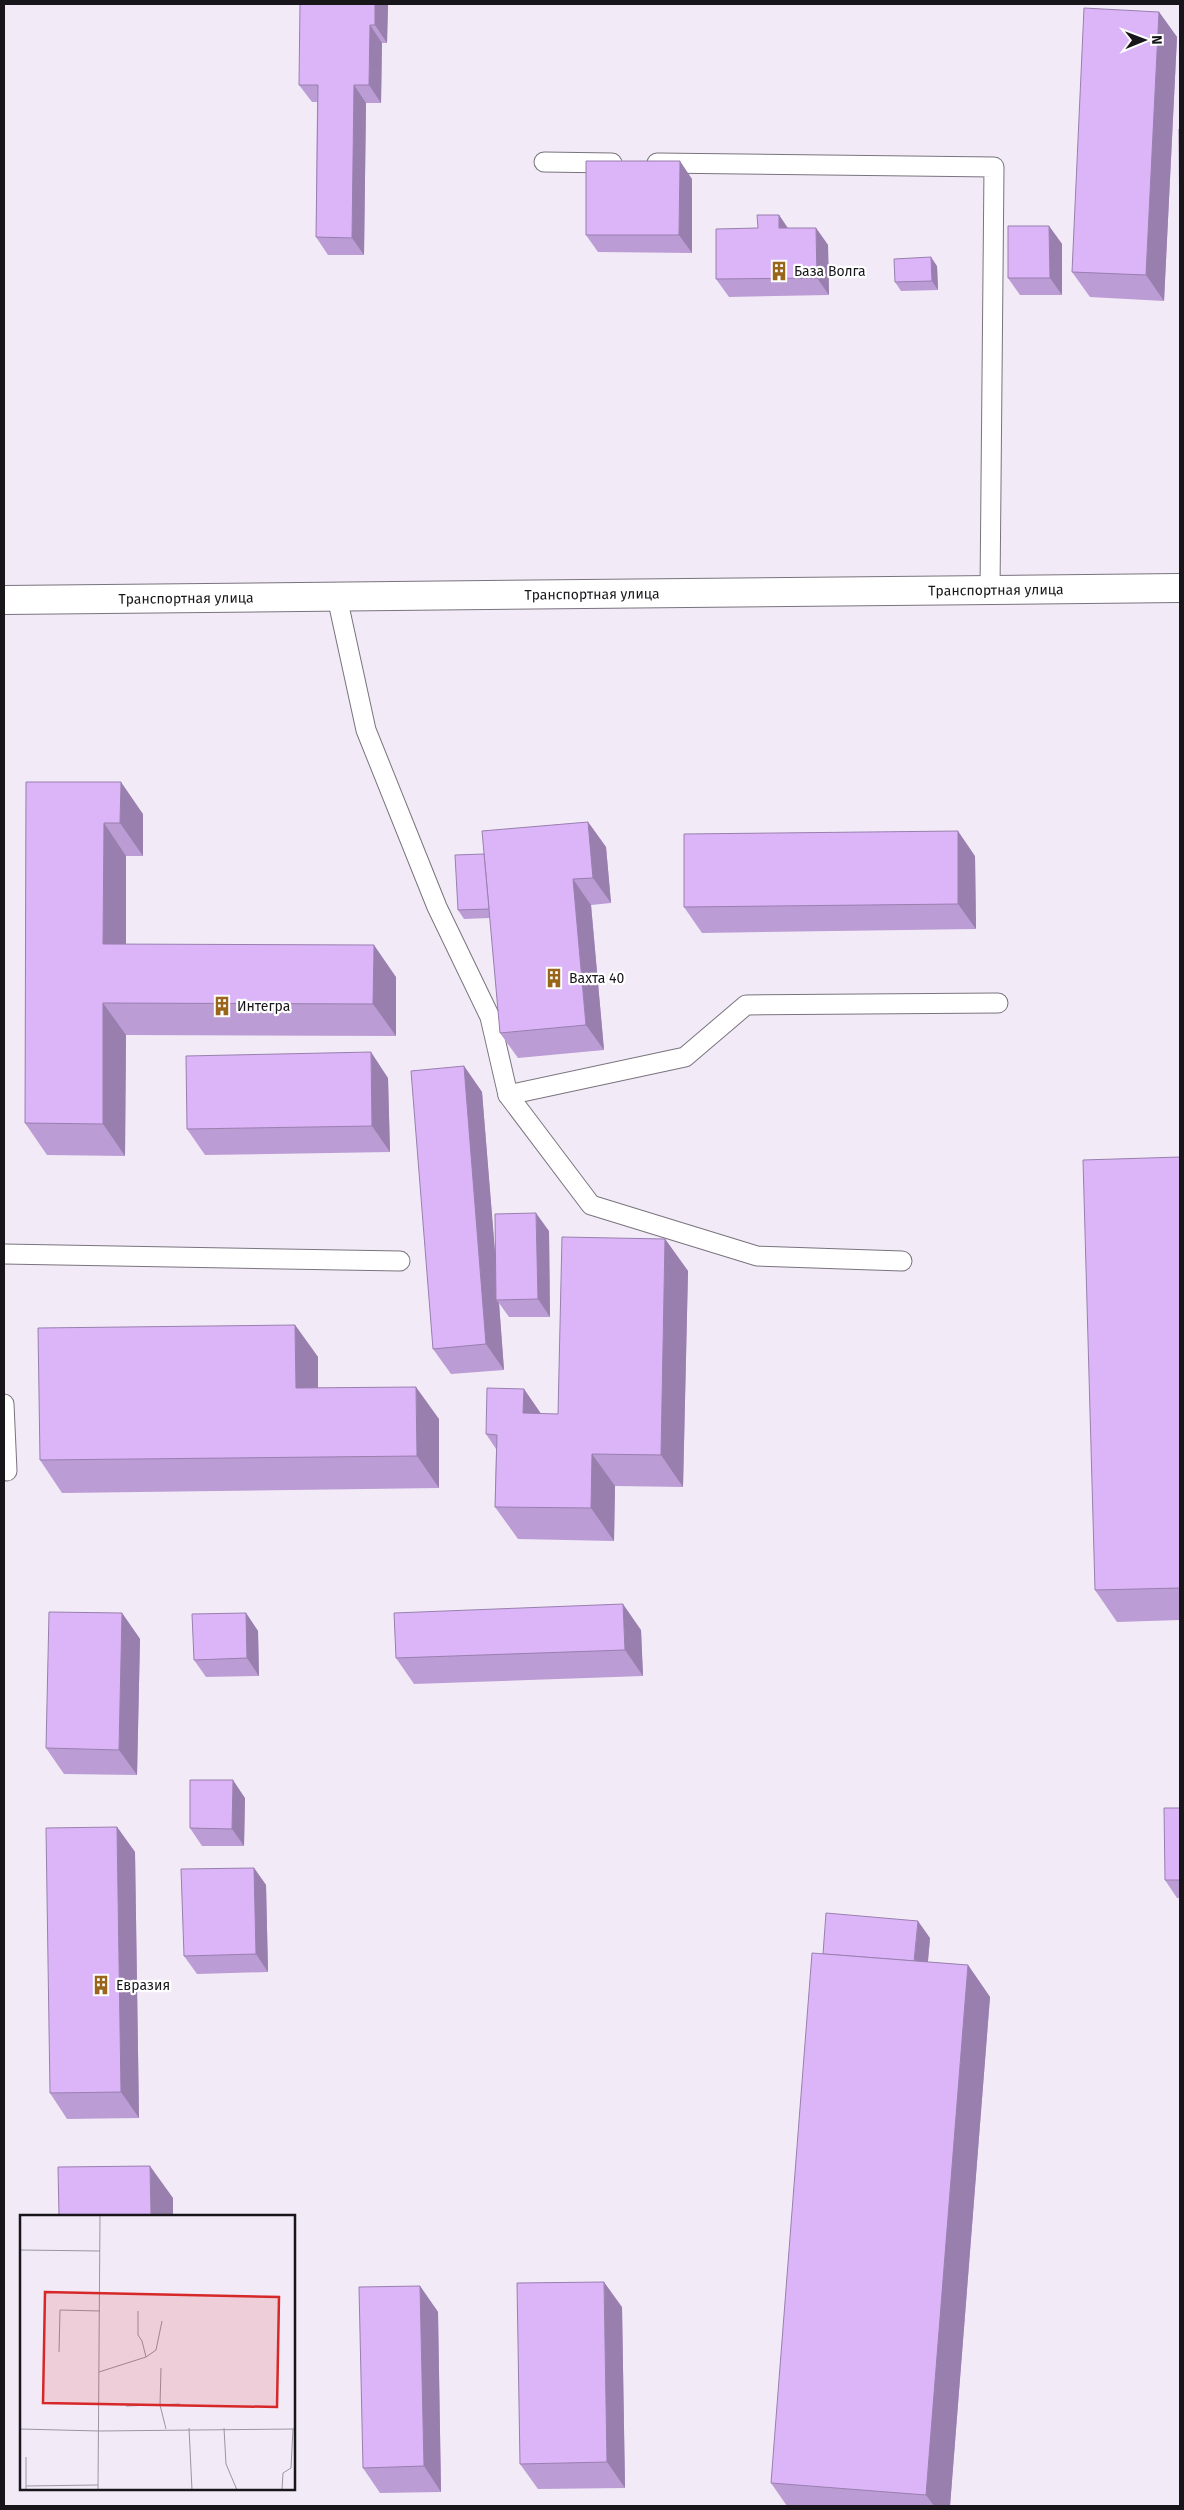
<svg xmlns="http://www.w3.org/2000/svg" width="1184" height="2510" viewBox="0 0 1184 2510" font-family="'Fira Sans',sans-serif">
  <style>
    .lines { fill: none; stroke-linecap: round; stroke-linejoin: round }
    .service-casing { stroke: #79737e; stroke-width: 21 }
    .tertiary-casing { stroke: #79737e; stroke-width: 30 }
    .service { stroke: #fff; stroke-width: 19 }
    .tertiary { stroke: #fff; stroke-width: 28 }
    .wall { fill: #bc9cd5 }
    .shaded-wall { fill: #997fae }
    .building { fill: #dbb5f8; stroke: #997fae }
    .labels { text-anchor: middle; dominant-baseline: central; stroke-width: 4.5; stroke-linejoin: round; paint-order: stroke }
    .poi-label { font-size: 14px; fill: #18161a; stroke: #fff; text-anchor: start }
    .street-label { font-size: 14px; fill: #18161a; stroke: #fff }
    .inset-road { fill: none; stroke: #9b969f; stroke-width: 1 }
    .view { fill: #d62828; fill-opacity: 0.15; stroke: #d62828; stroke-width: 2.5 }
    .inset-edge { fill: none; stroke: #18161a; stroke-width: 2.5 }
  </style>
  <rect width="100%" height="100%" fill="#f2ebf7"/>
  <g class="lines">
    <defs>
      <g id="service">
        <path d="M544,162L612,163"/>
        <path d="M657,163L994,167L990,591"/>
        <path d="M337,597L366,730L437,907L490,1017L508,1095L591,1205L757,1256L902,1261"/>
        <path d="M508,1095L685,1057L746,1005L998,1003"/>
        <path d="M4,1254L400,1261"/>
        <path d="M4,1404L7,1471"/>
      </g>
      <g id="tertiary">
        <path id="s1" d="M4,600L1180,588"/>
      </g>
    </defs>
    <!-- service casing -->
    <use href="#service" class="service-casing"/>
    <!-- tertiary casing -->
    <use href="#tertiary" class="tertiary-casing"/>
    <!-- service -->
    <use href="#service" class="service"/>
    <!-- tertiary -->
    <use href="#tertiary" class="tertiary"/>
  </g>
  <!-- wall -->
  <g class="wall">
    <path d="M388,4L387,43H382L381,103H366L364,255H328L316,237L317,102H312L299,85Z"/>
    <path d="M1159,12L1177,37L1164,301L1090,297L1072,272Z"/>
    <path d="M692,179V253L598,252L586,235Z"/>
    <path d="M779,215L788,228H816L828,245L829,295L729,297L716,279Z"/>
    <path d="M1049,226L1062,244V295H1020L1008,278Z"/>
    <path d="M937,266L938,290L901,291L895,282Z"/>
    <path d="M26,782L143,814V856H126V944L396,977V1036L126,1035L125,1156L47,1155L25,1123Z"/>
    <path d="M588,822L606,847L611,903L591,905L604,1050L518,1058L500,1033L490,918L464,919L458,910Z"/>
    <path d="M975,856L976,929L702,933L684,907Z"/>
    <path d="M464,1066L482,1092L496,1268L549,1231L550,1317H509L499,1303L504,1370L451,1374L433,1349Z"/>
    <path d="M388,1078L390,1152L205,1155L187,1129Z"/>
    <path d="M1180,1157V1620L1117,1622L1095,1590Z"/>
    <path d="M665,1239L688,1271L683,1487L615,1486L614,1541L518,1539L495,1507L496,1449L486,1434L524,1389L541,1414H558Z"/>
    <path d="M295,1325L318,1357V1388L439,1419V1488L62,1493L40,1460Z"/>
    <path d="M122,1613L140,1639L137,1775L64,1774L46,1748Z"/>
    <path d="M246,1613L258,1631L259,1676L206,1677L194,1660Z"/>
    <path d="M641,1630L643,1676L414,1684L396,1658Z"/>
    <path d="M245,1798L244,1846H202L190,1828Z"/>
    <path d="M1180,1808V1898H1177L1165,1880Z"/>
    <path d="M117,1827L135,1852L139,2118L67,2119L50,2093Z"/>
    <path d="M254,1868L266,1885L268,1972L197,1974L184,1956Z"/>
    <path d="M930,1938L928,1962L968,1965L990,1997L950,2506H787L771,2483Z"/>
    <path d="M420,2286L438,2312L441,2492L380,2493L363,2468Z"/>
    <path d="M622,2307L625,2488L538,2489L520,2464Z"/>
  </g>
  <!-- shaded-wall -->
  <g class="shaded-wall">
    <path d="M375,4H388L387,43L375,25Z"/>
    <path d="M1159,12L1177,37L1164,301L1146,275Z"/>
    <path d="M370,25L382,43L381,103L369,85Z"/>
    <path d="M354,85L366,103L364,255L352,238Z"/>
    <path d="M680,161L692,179V253L679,235Z"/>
    <path d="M779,215L791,233L779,228Z"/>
    <path d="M1049,226L1062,244V295L1050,278Z"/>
    <path d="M816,228L828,245L829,295L817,278Z"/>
    <path d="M931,257L937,266L938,290L932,281Z"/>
    <path d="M121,782L143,814V856L120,823Z"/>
    <path d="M588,822L606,847L611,903L593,878Z"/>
    <path d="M104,823L126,856V976L103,944Z"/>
    <path d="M958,831L975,856L976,929L958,904Z"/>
    <path d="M573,879L591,905L604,1050L586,1025Z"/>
    <path d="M374,945L396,977V1036L373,1004Z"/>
    <path d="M103,1003L126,1035L125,1156L103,1124Z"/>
    <path d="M371,1052L388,1078L390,1152L372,1126Z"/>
    <path d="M464,1066L482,1092L499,1300H496L499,1303L504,1370L486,1344Z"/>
    <path d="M536,1213L549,1231L550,1317L538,1299Z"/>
    <path d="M665,1239L688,1271L683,1487L661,1455Z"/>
    <path d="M295,1325L318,1357V1420L296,1388Z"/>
    <path d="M416,1387L439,1419V1488L417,1456Z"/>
    <path d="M524,1389L546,1421L523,1413Z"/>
    <path d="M592,1454L615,1486L614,1541L591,1508Z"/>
    <path d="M623,1604L641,1630L643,1676L625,1650Z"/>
    <path d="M122,1613L140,1639L137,1775L119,1750Z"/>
    <path d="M246,1613L258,1631L259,1676L247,1658Z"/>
    <path d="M233,1780L245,1798L244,1846L232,1829Z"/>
    <path d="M117,1827L135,1852L139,2118L121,2092Z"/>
    <path d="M254,1868L266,1885L268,1972L256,1954Z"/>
    <path d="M918,1921L930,1938L925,1992L913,1975Z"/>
    <path d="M968,1965L990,1997L950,2506H934L926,2495Z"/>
    <path d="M150,2166L173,2198V2216H151Z"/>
    <path d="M604,2282L622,2307L625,2488L607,2462Z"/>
    <path d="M420,2286L438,2312L441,2492L424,2466Z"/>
  </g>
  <!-- building -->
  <g class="building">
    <path d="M300,4H375V25H370L369,85H354L352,238L316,237L318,85H299Z"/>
    <path d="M1084,8L1159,12L1146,275L1072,272Z"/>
    <path d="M1179,129H1180V251Z"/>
    <path d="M586,161H680L679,235H586Z"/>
    <path d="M757,215H779V228H816L817,278L716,279V229L758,228Z"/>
    <path d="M1008,226H1049L1050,278H1008Z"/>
    <path d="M931,257L932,281L895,282L894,259Z"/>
    <path d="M26,782H121L120,823H104L103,944L374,945L373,1004L103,1003V1124L25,1123Z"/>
    <path d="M588,822L593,878L573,879L586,1025L500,1033L482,831Z"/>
    <path d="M958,831V904L684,907V834Z"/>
    <path d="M484,854L489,909L458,910L455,855Z"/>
    <path d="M371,1052L372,1126L187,1129L186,1056Z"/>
    <path d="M464,1066L486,1344L433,1349L411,1071Z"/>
    <path d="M1180,1157V1588L1095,1590L1083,1160Z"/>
    <path d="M536,1213L538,1299L496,1300L495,1214Z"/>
    <path d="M562,1237L665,1239L661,1455L592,1454L591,1508L495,1507L497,1435L486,1434L487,1388L524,1389L523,1413L558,1414Z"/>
    <path d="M295,1325L296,1388L416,1387L417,1456L40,1460L38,1328Z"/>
    <path d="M623,1604L625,1650L396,1658L394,1613Z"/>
    <path d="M49,1612L122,1613L119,1750L46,1748Z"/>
    <path d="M246,1613L247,1658L194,1660L192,1614Z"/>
    <path d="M190,1780H233L232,1829L190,1828Z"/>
    <path d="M1164,1808H1180V1880H1165Z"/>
    <path d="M117,1827L121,2092L50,2093L46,1828Z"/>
    <path d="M254,1868L256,1954L184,1956L181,1869Z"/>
    <path d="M826,1913L918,1921L914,1961L823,1954Z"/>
    <path d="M812,1953L968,1965L926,2495L771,2483Z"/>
    <path d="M150,2166L151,2216H59L58,2167Z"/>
    <path d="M604,2282L607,2462L520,2464L517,2283Z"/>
    <path d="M420,2286L424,2466L363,2468L359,2287Z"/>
  </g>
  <!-- icons -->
  <defs>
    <symbol id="building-bare" viewBox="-9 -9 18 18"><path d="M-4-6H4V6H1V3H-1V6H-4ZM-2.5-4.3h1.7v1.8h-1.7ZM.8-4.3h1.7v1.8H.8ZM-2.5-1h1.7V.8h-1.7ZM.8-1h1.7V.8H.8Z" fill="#99651b" stroke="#fff" stroke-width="2.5" paint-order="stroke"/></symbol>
  </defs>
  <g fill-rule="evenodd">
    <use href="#building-bare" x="765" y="257" width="28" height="28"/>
    <use href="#building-bare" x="540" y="964" width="28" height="28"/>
    <use href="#building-bare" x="208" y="992" width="28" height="28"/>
    <use href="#building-bare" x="87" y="1971" width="28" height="28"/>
  </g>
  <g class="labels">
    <!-- poi labels -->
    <g class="poi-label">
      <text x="794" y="271">База Волга</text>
      <text x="569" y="978">Вахта 40</text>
      <text x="237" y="1006">Интегра</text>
      <text x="116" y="1985">Евразия</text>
    </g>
    <!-- street labels -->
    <g class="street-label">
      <text stroke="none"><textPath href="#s1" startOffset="992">Транспортная улица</textPath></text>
      <text stroke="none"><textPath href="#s1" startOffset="588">Транспортная улица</textPath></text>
      <text stroke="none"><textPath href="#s1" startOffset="182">Транспортная улица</textPath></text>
    </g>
  </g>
  <!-- overview -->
  <g transform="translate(20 2215)">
    <rect width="275" height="275" fill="#f2ebf7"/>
    <path class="inset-road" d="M0,35L80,36M118,96V120L122,126L126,142M39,137L40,95L80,96M141,153L140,190L146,214M79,157L126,142L136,135L142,106M106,191L160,189M169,213L172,275M204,213L206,249L217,275M0,214L79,216L275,214M6,271V242M6,275V271L78,270M78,275L80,0M262,275L263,258L271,253L273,214"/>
    <path class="view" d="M25,77L259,82L257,192L23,188Z"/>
    <rect width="275" height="275" class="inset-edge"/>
  </g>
  <!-- border -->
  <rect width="1184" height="2510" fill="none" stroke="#18161a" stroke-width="10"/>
  <!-- north arrow -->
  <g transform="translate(1144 40) rotate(89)" stroke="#ffffff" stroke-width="4" paint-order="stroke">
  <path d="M0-4L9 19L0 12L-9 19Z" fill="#18161a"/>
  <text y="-8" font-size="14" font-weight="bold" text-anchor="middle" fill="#18161a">N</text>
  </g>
</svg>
